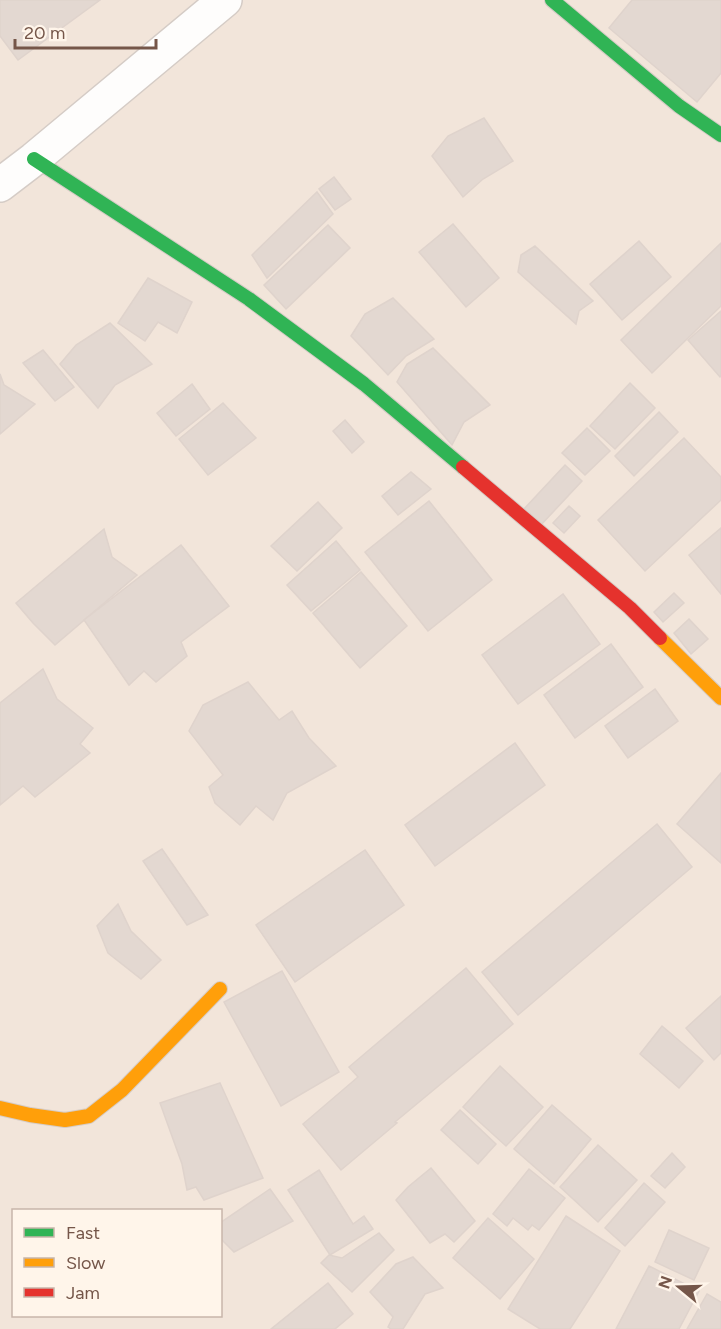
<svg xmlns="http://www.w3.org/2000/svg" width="721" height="1329" viewBox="0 0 721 1329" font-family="Figtree,sans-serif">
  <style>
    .residential { fill: #f2e5da; fill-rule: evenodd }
    .building { fill: #e3d8d1; stroke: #dfd3cc; stroke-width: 1.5 }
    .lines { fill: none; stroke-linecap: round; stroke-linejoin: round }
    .street-casing { stroke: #d5ccc6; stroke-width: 36 }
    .fast-casing { stroke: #d6ccc6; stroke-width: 16 }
    .slow-casing { stroke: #d6ccc6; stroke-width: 16 }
    .jam-casing { stroke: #d6ccc6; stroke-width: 16 }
    .street { stroke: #fefdfc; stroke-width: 33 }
    .fast { stroke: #30b455; stroke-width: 14 }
    .slow { stroke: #ff9f0a; stroke-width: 14 }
    .jam { stroke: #e5322d; stroke-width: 14 }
  </style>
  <rect width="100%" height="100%" fill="#f6f0ea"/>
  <!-- residential -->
  <path class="residential" d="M0,0H721V1329H0ZM14,1210H220V1316H14Z"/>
  <!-- building -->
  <g class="building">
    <path d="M0,0H100L18,60L0,36Z"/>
    <path d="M632,0H721V73L697,102L609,28Z"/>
    <path d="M484,118L513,161L483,179L463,197L432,156L448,136Z"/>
    <path d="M334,177L351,199L335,210L319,189Z"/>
    <path d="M317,192L333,214L267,278L252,255Z"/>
    <path d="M453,224L499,278L466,307L419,252Z"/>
    <path d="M328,225L350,248L286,309L264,285Z"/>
    <path d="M639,241L671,277L622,320L590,284Z"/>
    <path d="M721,243V306L652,373L621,340Z"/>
    <path d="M535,246L593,301L579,311L576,324L518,272L521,255Z"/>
    <path d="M148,278L192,302L177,333L158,322L145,341L118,323Z"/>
    <path d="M393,298L434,339L406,356L388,375L351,336L365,314Z"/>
    <path d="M721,311V376L720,377L688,340Z"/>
    <path d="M110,323L152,364L115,385L98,408L60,364L76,345Z"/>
    <path d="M433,348L490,405L464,422L452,445L397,382L407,364Z"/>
    <path d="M43,350L74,387L55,401L23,363Z"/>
    <path d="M0,374L4,385L35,404L0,434Z"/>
    <path d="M630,383L655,408L615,449L590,426Z"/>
    <path d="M192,384L210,409L176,436L157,413Z"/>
    <path d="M223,403L256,438L208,475L179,439Z"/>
    <path d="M659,412L678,432L634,476L615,456Z"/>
    <path d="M345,420L364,442L352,453L333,431Z"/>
    <path d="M587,428L610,451L585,475L562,453Z"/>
    <path d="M684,438L721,477V500L645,571L598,520Z"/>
    <path d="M565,465L582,481L540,526L523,510Z"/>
    <path d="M411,472L431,489L398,515L382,496Z"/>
    <path d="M429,501L492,580L428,631L365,552Z"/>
    <path d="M318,502L342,528L297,571L271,546Z"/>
    <path d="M569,506L580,516L564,533L553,523Z"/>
    <path d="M721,528V594L689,555Z"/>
    <path d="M104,529L112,557L137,575L55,645L33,623L16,603Z"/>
    <path d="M336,541L360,570L311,611L287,585Z"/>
    <path d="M181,545L229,606L181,642L187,656L156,682L144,671L129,685L84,620Z"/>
    <path d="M361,572L407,626L360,668L313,613Z"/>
    <path d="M674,593L684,603L663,622L654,612Z"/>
    <path d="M563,594L600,644L518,704L482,655Z"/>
    <path d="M689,619L708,639L691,654L674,633Z"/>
    <path d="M611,644L643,687L575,738L544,695Z"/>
    <path d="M43,669L57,699L93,728L80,744L90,753L35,797L23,786L0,805V703Z"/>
    <path d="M248,682L279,720L292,711L309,738L336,766L287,793L273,820L256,806L240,825L215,803L209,787L223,775L189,731L203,705Z"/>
    <path d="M655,689L678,721L628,758L605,726Z"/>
    <path d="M515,743L545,785L435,866L405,825Z"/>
    <path d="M721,773V863L677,824Z"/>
    <path d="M657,824L692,867L518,1015L482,972Z"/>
    <path d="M162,849L208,915L187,925L143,861Z"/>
    <path d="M365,850L404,905L295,982L256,925Z"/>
    <path d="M118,904L131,931L161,960L141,979L108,953L97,926Z"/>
    <path d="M466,968L513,1024L395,1122L397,1123L341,1170L303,1124L358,1077L349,1067Z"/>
    <path d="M282,971L339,1072L281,1106L224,1002Z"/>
    <path d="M721,996V1053L714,1060L686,1028Z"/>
    <path d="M662,1026L703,1061L679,1088L640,1054Z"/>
    <path d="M500,1066L543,1107L506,1146L463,1107Z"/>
    <path d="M220,1083L263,1178L204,1200L196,1187L187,1190L182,1164L160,1103Z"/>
    <path d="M552,1105L591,1139L554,1184L514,1149Z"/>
    <path d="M460,1110L496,1144L478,1164L441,1130Z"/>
    <path d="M598,1145L637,1180L598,1222L560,1187Z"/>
    <path d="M672,1153L685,1167L665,1188L651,1176Z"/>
    <path d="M431,1168L475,1221L454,1242L445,1234L430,1243L396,1200L408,1187Z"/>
    <path d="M529,1169L565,1198L539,1230L532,1225L528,1230L513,1218L507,1226L493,1214Z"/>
    <path d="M319,1170L353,1224L364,1216L373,1229L330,1255L288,1190Z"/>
    <path d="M644,1183L665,1202L625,1246L605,1228Z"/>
    <path d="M270,1189L293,1221L234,1252L220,1238V1223Z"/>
    <path d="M566,1216L620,1251L570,1329H540L508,1309Z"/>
    <path d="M488,1218L534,1259L500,1299L453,1258Z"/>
    <path d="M669,1230L709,1248L694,1280L655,1262Z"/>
    <path d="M379,1233L394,1250L352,1292L321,1263L329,1255L342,1258Z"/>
    <path d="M413,1257L443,1288L425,1294L403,1329H391L388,1327L393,1317L370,1292L396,1264Z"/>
    <path d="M649,1266L699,1291L679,1329H616Z"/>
    <path d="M328,1283L353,1314L335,1329H271Z"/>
    <path d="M707,1294L721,1302V1329H687Z"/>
  </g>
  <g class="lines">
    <defs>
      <path id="street" d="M0,185L34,159L225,0"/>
      <g id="fast">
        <path d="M552,0L679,106L721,135"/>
        <path d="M34,159L249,299L364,384L463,467"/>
      </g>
      <g id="slow">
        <path d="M660,638L721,698"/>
        <path d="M0,1108L30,1115L65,1120L89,1116L122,1090L220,989"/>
      </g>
      <path id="jam" d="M463,467L630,608L660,638"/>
    </defs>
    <!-- street casing -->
    <use href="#street" class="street-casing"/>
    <!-- fast casing -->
    <use href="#fast" class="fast-casing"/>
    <!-- slow casing -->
    <use href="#slow" class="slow-casing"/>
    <!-- jam casing -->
    <use href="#jam" class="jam-casing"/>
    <!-- street -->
    <use href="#street" class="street"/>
    <!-- fast -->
    <use href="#fast" class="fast"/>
    <!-- slow -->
    <use href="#slow" class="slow"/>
    <!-- jam -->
    <use href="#jam" class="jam"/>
  </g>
  <!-- legend -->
  <rect x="12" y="1209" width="210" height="108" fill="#fff5ea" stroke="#c8b5aa" stroke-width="1.5"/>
  <rect x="24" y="1228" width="30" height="9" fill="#30b455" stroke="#c8b5aa" stroke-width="1.5"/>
  <text x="66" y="1239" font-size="18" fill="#755649">Fast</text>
  <rect x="24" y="1258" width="30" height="9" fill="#ff9f0a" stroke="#c8b5aa" stroke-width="1.5"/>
  <text x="66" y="1269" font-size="18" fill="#755649">Slow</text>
  <rect x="24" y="1288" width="30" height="9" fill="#e5322d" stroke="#c8b5aa" stroke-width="1.5"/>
  <text x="66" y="1299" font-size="18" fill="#755649">Jam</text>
  <!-- north arrow -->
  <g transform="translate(679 1287) rotate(289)" stroke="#fff5ea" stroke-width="4.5" paint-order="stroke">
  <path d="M0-4.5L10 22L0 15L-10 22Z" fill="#755649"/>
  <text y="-9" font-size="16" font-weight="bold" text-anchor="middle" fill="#755649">N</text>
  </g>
  <!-- scale -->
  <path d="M15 39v9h141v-9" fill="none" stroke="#755649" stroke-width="3"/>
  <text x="24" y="39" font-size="18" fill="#755649" stroke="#fff5ea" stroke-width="4.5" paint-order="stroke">20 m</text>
</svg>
